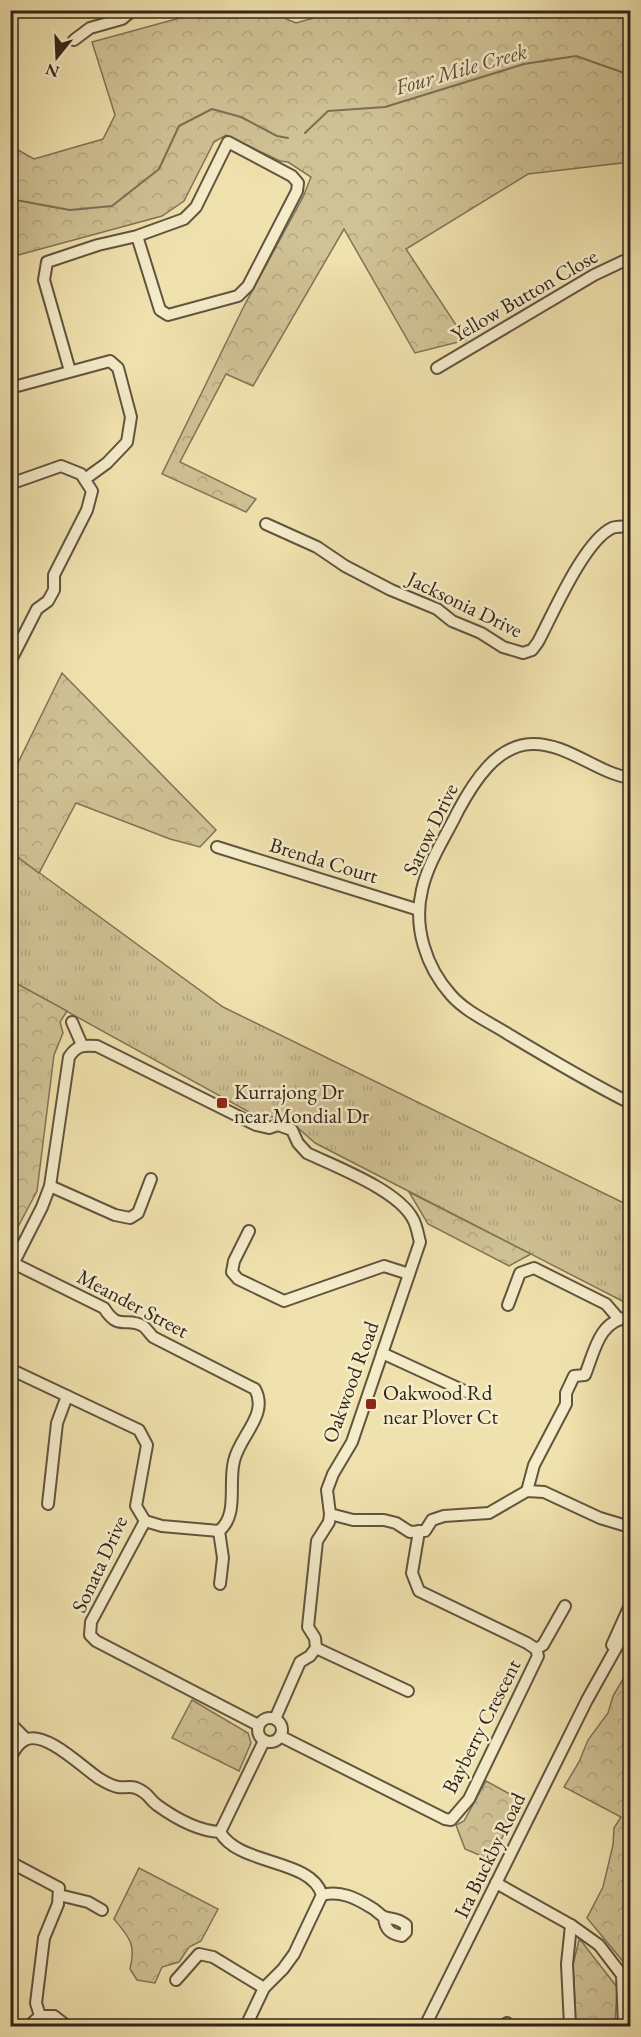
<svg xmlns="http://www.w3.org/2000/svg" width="641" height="2037" viewBox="0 0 641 2037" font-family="'EB Garamond',serif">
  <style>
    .grass { fill: url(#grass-tufts); stroke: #817358; stroke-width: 1.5 }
    .forest { fill: url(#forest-crowns); stroke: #817358; stroke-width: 1.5 }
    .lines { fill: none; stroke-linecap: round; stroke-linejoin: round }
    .stream { stroke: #7d6f55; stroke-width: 2 }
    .minor-casing { stroke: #62543f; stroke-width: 14 }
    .minor { stroke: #f5ecca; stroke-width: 10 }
    .poi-dot { fill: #8f2418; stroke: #f5ecca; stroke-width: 2 }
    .labels { text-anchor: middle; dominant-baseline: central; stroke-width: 5; stroke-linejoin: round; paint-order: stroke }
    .street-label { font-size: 21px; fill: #32241a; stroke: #f5ecca }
    .poi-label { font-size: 21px; fill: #32241a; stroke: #f5ecca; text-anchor: start }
    .water-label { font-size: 22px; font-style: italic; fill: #5e503c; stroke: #f5ecca }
  </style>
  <defs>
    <pattern id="grass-tufts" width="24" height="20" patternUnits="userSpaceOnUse" patternTransform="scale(1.5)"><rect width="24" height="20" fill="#d0c295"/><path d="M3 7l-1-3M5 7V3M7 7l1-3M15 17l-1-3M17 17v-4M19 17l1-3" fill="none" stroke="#b3a780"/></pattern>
    <pattern id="forest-crowns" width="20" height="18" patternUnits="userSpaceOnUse" patternTransform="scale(1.5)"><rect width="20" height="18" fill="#d0c295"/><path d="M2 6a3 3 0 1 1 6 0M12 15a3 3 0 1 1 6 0" fill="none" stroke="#b3a780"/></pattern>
  </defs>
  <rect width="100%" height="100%" fill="#f0e2ae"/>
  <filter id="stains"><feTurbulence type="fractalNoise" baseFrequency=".00333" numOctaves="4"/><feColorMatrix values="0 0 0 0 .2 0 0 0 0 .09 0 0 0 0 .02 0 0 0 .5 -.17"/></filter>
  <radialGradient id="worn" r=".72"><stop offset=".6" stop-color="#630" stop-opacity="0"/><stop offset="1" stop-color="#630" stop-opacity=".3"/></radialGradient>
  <!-- grass -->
  <path class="grass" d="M11,852L223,1007L630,1206V1305L315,1143C294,1125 288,1114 258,1117L12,981L11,984Z"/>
  <!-- forest -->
  <g class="forest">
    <path d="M209,10L283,11L286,19L296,23L342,10H612L630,20V162L528,174L406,249L466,340L415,353L344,229L253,386L226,374L180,462L256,499L246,512L162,474L243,308L303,197L311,177L288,162L280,161L226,135L214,142L184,201L162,216L11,257V146L34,159L103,139L115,115L92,42Z"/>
    <path d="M62,673L216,830L200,847L170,839L76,803L39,873L11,852V777Z"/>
    <path d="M12,981L67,1011L60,1022L63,1033L54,1055L37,1191L11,1240L10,984Z"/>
    <path d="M409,1192L531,1254L509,1266L428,1224Z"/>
    <path d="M630,1667V1944L627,1952L626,1965L587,1918L603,1887L613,1845L614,1828L621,1817L564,1787L579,1762L588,1740L608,1713L613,1696Z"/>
    <path d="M192,1700L248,1733L251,1743L239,1771L172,1738Z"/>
    <path d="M486,1781L521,1800L491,1860L465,1849L456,1825L464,1821Z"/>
    <path d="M139,1868L218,1909L201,1941L189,1947L179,1962L162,1967L155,1983L137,1980L130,1969C136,1944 130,1938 114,1919Z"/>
    <path d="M579,1940L582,1942L617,1987L615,2026H576L573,1965Z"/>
  </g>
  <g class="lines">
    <!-- stream -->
    <g class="stream">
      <path d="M305,133L328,111L385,107L524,64L576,56L630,75"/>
      <path d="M10,199L70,210L112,206L159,169L179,126L212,109L241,117L277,136L288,138"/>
    </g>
    <defs>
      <g id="minor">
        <path d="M74,40L90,28L122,19L133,10"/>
        <path d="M437,368L594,275L630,258"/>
        <path d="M70,371L44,280L47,262L98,245L137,236L184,219L196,207L228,142L292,176L298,183L297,191L248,286L238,296L168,315L160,310L137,236"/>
        <path d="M10,388L110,361L118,368L131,417L127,442L107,463L85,479"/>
        <path d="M10,484L61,466L81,474L92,491L87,510L54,575V590L48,601L37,609L10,662"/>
        <path d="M266,524L317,547L345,566L391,590L437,609L452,621L481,633L503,647L523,653L532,650L538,642C553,614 584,541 612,528C617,526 625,527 630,526"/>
        <path d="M630,778C597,773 567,743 532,744C496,745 473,783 458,811C446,836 428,862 422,890C413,927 426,967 451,995C466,1012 489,1022 508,1034C548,1058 588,1082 630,1103"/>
        <path d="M217,847L419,910"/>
        <path d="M72,1022L82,1045"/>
        <path d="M50,1186L115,1215L130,1218L138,1213L151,1179"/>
        <path d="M249,1231L234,1261L232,1272L238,1279L284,1301L384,1266L409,1274"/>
        <path d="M13,1263L104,1308C119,1332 126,1316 143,1326C147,1329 150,1334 153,1337L255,1389C269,1415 240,1435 234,1461C228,1484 239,1515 219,1531L162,1526L145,1521"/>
        <path d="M10,1270L42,1207L50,1186L69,1057C77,1045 83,1045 97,1046L256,1125L269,1128L278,1125L292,1130L298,1143L307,1153C336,1167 398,1190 413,1219C417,1226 418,1235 420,1242L352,1442L333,1474L327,1490L330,1514L329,1522L317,1541L309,1617L308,1627L315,1638L316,1648L310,1656L300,1662L275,1719"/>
        <path d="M508,1305L520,1273L534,1268L606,1304L618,1318"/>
        <path d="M382,1353L471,1394"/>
        <path d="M10,1369L139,1430L147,1445L136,1506L145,1521L91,1622L90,1635L96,1641L258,1725"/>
        <path d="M527,1491L534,1465L566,1404V1393L574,1376L585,1375C595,1350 599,1320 630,1317"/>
        <path d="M48,1504L57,1423L67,1396"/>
        <path d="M330,1514L353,1520H384L396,1523L410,1532L425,1531L432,1520L444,1516L489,1513L527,1491L544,1492L600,1518L630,1527"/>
        <path d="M219,1531L223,1558L220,1584"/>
        <path d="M612,1645L630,1605"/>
        <path d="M316,1648L408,1691"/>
        <path d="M536,1649L543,1645L565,1606"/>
        <circle cx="270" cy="1730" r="12"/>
        <path d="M10,1723L26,1739"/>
        <path d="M280,1736L445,1819L451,1820L469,1799L538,1656L536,1649L527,1643L419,1591L412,1573L419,1531"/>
        <path d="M10,1758C14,1751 18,1743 25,1740C45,1729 85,1770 100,1779C105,1782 112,1786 118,1787C124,1788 130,1786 136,1788C149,1793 148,1798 157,1805C175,1818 198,1831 220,1832"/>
        <path d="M10,1862L59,1888L58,1904L44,1938L36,2003L40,2016"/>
        <path d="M496,1883L571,1925L599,1945L622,1975L624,2026"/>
        <path d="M59,1895L88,1902L102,1910"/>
        <path d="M322,1895C340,1890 356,1898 372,1908C376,1910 380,1915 384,1917C393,1920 396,1917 406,1925V1932L402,1936C390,1934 385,1929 384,1917"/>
        <path d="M176,1980L199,1954L213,1957L264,1988"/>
        <path d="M507,2023L511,2026"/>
        <path d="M29,2026L40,2016H54L67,2026"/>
        <path d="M246,2026L264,1988L283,1969L294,1954L322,1895C311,1858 239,1866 220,1832L264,1741"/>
        <path d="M425,2026L587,1700L630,1623"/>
        <path d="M570,2026L567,1964L571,1925"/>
      </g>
    </defs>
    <!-- minor casing -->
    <use href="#minor" class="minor-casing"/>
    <!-- minor -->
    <use href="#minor" class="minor"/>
  </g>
  <!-- markers -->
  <g class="poi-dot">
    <rect x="216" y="1097" width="12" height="12" rx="3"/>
    <rect x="365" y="1398" width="12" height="12" rx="3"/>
  </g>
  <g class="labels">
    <!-- street labels -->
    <g class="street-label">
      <text transform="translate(524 295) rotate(-30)">Yellow Button Close</text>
      <text transform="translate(465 604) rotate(26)">Jacksonia Drive</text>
      <text transform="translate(430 829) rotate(-64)">Sarow Drive</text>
      <text transform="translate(324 860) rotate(17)">Brenda Court</text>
      <text transform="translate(133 1303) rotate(28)">Meander Street</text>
      <text transform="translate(350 1382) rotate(-70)">Oakwood Road</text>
      <text transform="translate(99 1564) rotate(-65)">Sonata Drive</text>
      <text transform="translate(481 1726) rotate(-63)">Bayberry Crescent</text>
      <text transform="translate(489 1855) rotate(-64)">Ira Buckby Road</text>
    </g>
    <!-- poi labels -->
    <g class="poi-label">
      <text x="234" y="1091">Kurrajong Dr<tspan x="234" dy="24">near Mondial Dr</tspan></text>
      <text x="383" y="1392">Oakwood Rd<tspan x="383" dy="24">near Plover Ct</tspan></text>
    </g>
    <!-- water labels -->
    <g class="water-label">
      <text transform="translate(461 69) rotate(-16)">Four Mile Creek</text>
    </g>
  </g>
  <!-- margin -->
  <rect width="641" height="2037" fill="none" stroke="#f0e2ae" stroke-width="36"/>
  <rect x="12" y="12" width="617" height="2013" fill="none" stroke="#32241a" stroke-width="3"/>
  <rect x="18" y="18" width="605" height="2001" fill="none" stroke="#32241a" stroke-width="1.5"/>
  <!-- north arrow -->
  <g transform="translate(57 57) rotate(198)" stroke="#f5ecca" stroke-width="4.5" paint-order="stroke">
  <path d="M0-4.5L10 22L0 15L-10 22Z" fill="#32241a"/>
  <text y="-9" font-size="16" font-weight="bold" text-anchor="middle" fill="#32241a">N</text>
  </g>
  <rect width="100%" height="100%" filter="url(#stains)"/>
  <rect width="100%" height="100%" fill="url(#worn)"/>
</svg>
